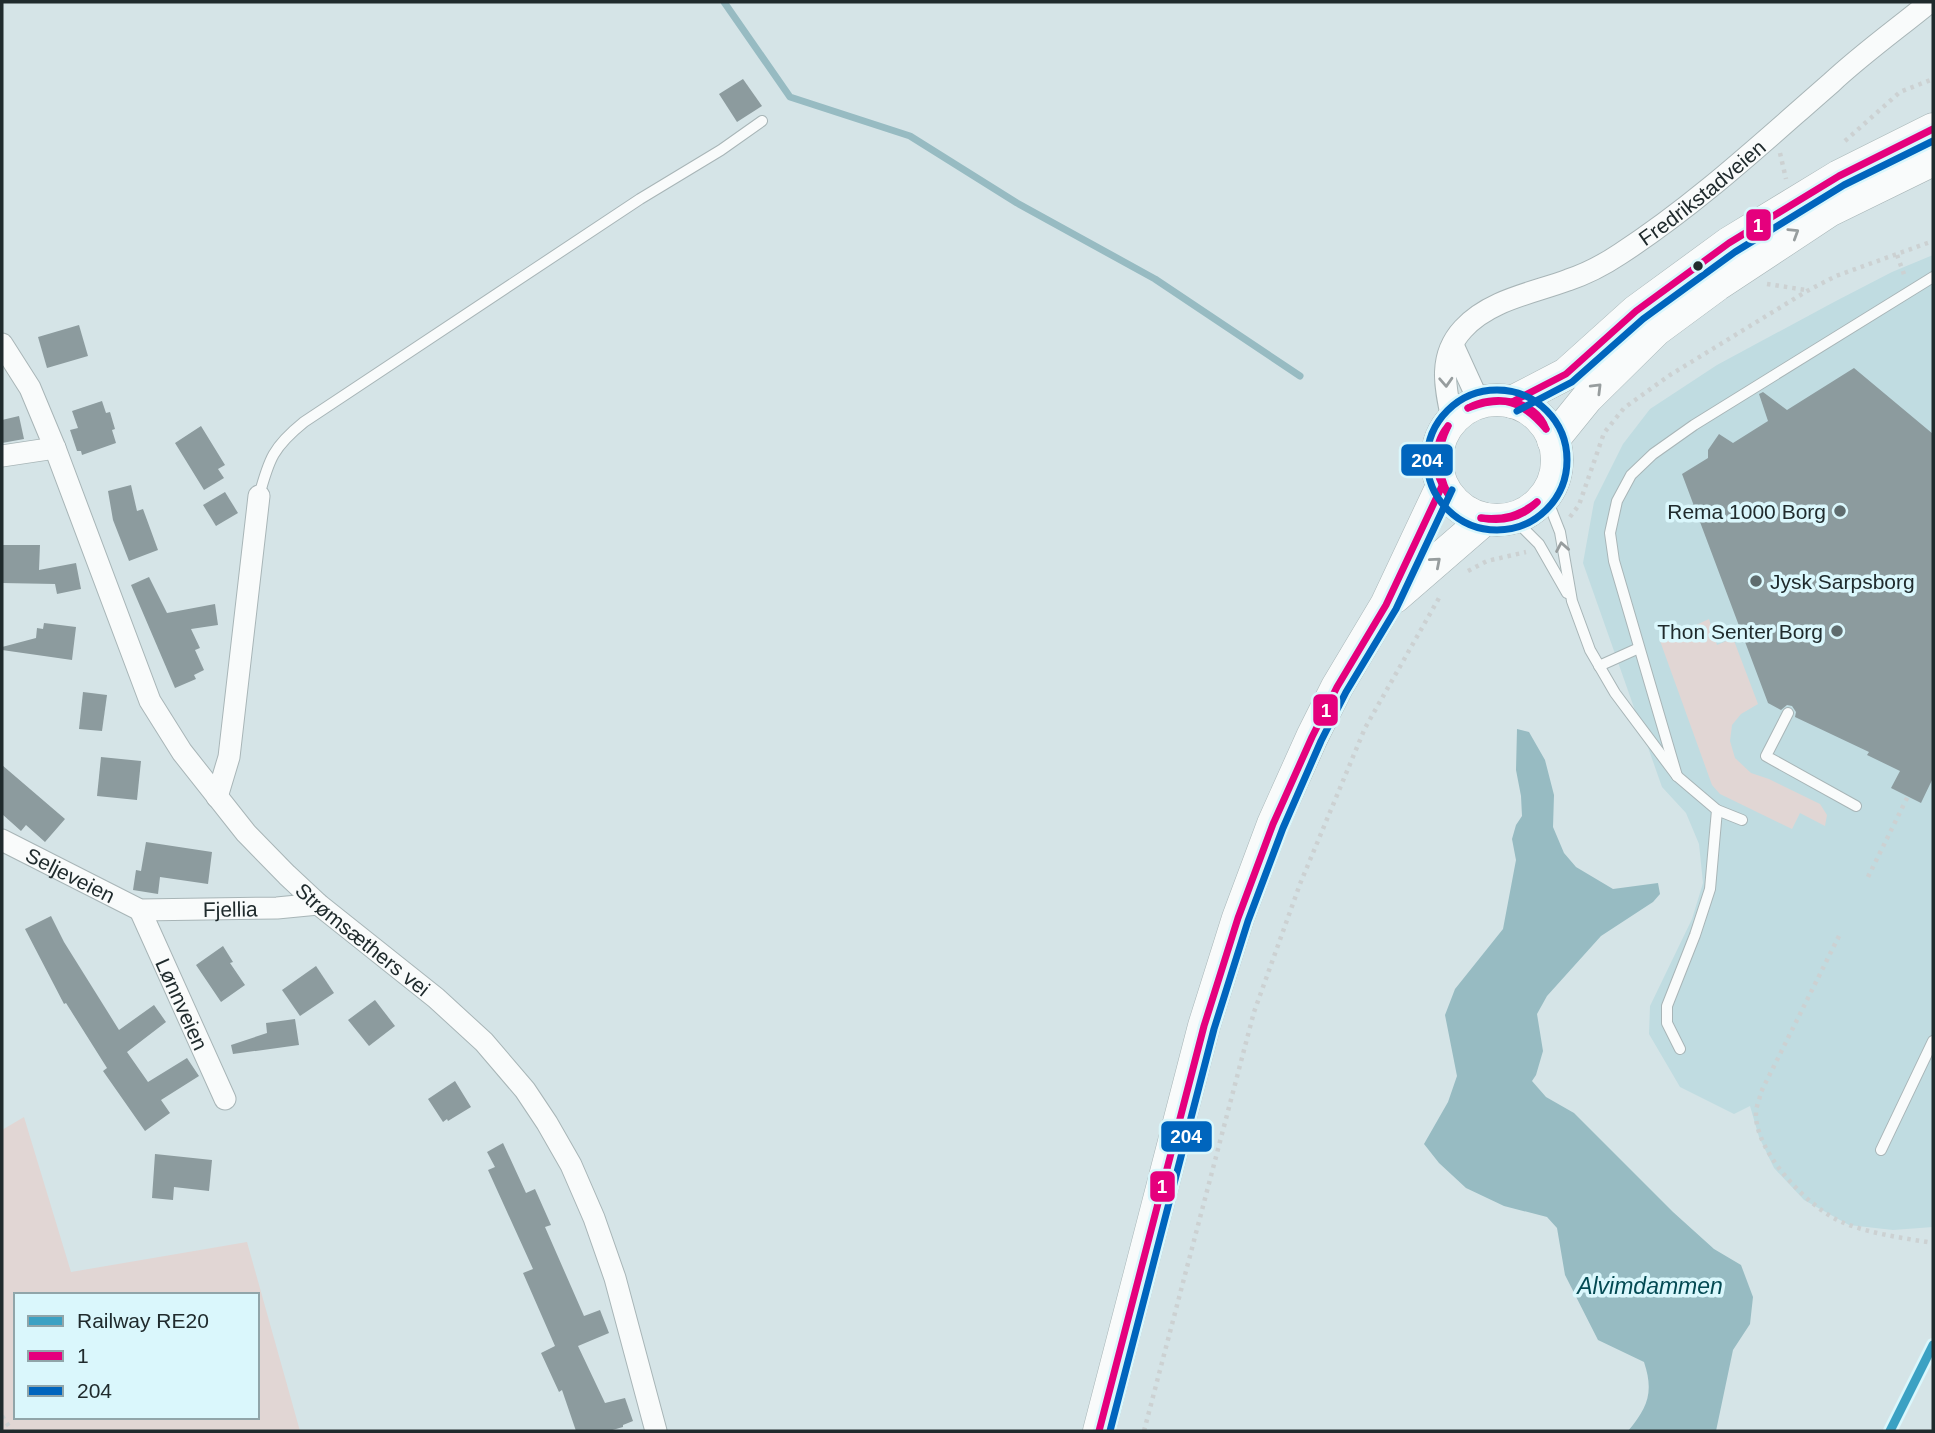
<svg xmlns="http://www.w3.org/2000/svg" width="1935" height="1433" viewBox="0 0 1935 1433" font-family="Arial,sans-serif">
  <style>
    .built { fill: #c0dce1 }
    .green { fill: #e1d6d4; fill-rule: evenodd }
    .water { fill: #97bbc2 }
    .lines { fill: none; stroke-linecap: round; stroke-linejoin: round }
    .stream { stroke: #97bbc2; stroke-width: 7 }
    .building { fill: #8c9b9e }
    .lane-casing { stroke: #a8b5b7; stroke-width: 12 }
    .street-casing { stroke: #a8b5b7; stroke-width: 23 }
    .primary-casing { stroke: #a8b5b7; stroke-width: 33 }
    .path { stroke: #ccd1d2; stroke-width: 4.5; stroke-dasharray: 3.5 5; stroke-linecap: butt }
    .lane { stroke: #f9fbfb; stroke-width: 10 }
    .street { stroke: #f9fbfb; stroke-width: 21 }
    .primary { stroke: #f9fbfb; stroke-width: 32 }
    .bus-1-casing { stroke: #daf7fc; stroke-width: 12 }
    .bus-2-casing { stroke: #daf7fc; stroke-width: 12 }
    .bus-1 { stroke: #e5007d; stroke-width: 7 }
    .bus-2 { stroke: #0065bd; stroke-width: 7 }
    .rail-1-casing { stroke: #daf7fc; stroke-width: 14 }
    .rail-1 { stroke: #3ba1c3; stroke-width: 9 }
    .oneway { stroke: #979d9e }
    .bus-dot { fill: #202b2d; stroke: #daf7fc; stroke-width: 2.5 }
    .poi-dot { fill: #5f6c6e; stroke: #daf7fc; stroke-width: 2.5 }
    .labels { text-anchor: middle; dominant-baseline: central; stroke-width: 7; stroke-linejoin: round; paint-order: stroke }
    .street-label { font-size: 21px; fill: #202b2d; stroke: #daf7fc }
    .poi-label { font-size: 21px; fill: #202b2d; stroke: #daf7fc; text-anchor: end }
    .water-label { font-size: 23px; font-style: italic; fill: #034a53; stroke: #daf7fc }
    .line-badge { stroke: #daf7fc; stroke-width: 2.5 }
    .badge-label { font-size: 19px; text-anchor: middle; font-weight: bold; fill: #fff }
  </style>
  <rect width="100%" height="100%" fill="#d5e4e7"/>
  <!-- built -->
  <path class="built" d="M1933,255V1227L1893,1230L1849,1225L1804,1200L1774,1168L1759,1137L1750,1106L1734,1114L1680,1087L1649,1034L1650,1006L1692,919L1703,883L1699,844L1686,813L1662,787L1583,563L1594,502L1623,444L1650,409L1717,365L1834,302L1892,272Z"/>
  <!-- green -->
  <g class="green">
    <path d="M1709,619L1717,645L1733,638L1758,704L1741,714L1732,725L1730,741L1735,758L1751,773L1769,779L1820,804L1827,815L1825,826L1800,813L1792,829L1720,794L1712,785L1659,638L1681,630L1683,631Z"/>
    <path d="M24,1117L71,1272L247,1242L300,1431H2V1130ZM16,1295H257V1417H16Z"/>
  </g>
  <!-- water -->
  <path class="water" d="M1517,729L1529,732L1545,760L1554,795L1553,827L1564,853L1576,867L1613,889L1658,883L1660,894L1653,902L1601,936L1547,996L1537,1014L1543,1051L1536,1075L1532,1081L1546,1097L1574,1113L1673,1212L1714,1249L1741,1265L1753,1297L1750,1324L1733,1350L1716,1431H1628C1648,1407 1654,1392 1644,1362L1598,1340L1565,1275L1557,1228L1547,1217L1504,1206L1466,1188L1439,1163L1424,1144L1448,1102L1457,1076L1445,1015L1455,989L1503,929L1516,860L1512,839L1516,825L1522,816L1521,796L1516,770Z"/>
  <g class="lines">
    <!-- stream -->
    <path class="stream" d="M724,2L790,97L910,136L1017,203L1155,279L1300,376"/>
  </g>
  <!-- building -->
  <g class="building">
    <path d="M743,79L762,106L737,122L719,94Z"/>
    <path d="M79,325L88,356L47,368L38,337Z"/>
    <path d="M1854,368L1933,434V778L1921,803L1891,788L1900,771L1867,755L1869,752L1795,717L1796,712L1792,706L1787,705L1781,710L1768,703L1682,474L1708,458V450L1719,434L1733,443L1768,421L1759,394L1763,392L1787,410Z"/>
    <path d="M102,401L106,413L110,412L115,429L112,430L116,443L82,455L81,451H77L70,430L78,428L72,411Z"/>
    <path d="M19,416L24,439L2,443V420Z"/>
    <path d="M201,426L225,465L218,469L224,478L204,490L175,443Z"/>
    <path d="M131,485L137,511L143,509L158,550L129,561L113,520L108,491Z"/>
    <path d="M225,492L238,513L216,526L203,505Z"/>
    <path d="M2,545H40L39,570L76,563L81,589L57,594L55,584L2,583Z"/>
    <path d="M149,577L167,613L215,604L218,625L191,629L200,648L195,650L204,670L194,675L196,679L175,688L131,585Z"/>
    <path d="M44,623L76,627L72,660L2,650V647L36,638L37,628L43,629Z"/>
    <path d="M83,692L107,695L102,731L79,729Z"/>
    <path d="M101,757L141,761L137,800L97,796Z"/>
    <path d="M2,765L65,819L45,842L26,825L21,831L2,814Z"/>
    <path d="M146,842L212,852L208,884L160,877L158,894L133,890L136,870L141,871Z"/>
    <path d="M51,916L64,942L119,1030L154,1005L166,1022L127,1052L148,1082L187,1058L199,1076L161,1100L170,1113L145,1131L103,1071L107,1068L66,1003L64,1004L25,929Z"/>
    <path d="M223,946L233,962L230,963L245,985L221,1002L196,965Z"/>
    <path d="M316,966L334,993L300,1016L282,990Z"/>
    <path d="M375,1000L395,1026L369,1046L348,1020Z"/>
    <path d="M295,1019L299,1045L233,1054L231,1045L267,1033L266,1023Z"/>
    <path d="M455,1081L471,1107L448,1121L447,1119L443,1122L428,1099Z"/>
    <path d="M503,1143L526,1193L535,1189L551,1225L545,1227L584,1316L600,1310L609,1333L578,1346L605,1403L625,1398L633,1421L623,1425V1427L609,1431H576L562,1390L559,1392L541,1353L555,1346L523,1273L533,1269L488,1170L495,1167L487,1152Z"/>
    <path d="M155,1154L212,1160L209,1191L174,1187L173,1200L152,1198Z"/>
  </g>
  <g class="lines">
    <defs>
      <g id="lane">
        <path d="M1545,494L1560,532L1572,601L1590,650L1615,693L1677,776L1717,810L1742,820"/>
        <path d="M259,496C269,459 273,447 304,422L640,199L721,150L762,121"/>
        <path d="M1513,518L1539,544L1567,593"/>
        <path d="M1599,666L1639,648"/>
        <path d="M1788,713L1766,756L1856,806"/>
        <path d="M1677,776L1614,561L1610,533L1617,501L1631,475L1653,454L1694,425L1933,277"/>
        <path d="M1680,1049L1667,1023V1006L1695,935L1710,889L1717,810"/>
        <path d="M1881,1150L1933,1041"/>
      </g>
      <g id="street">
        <path id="s1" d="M2,344L30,388L55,448L150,701L182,752L246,833L287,875L318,904L436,998L484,1042L525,1090L547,1123L571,1165L594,1218L615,1278L656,1431"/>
        <path d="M1453,345L1479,402"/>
        <path id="s2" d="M1452,419C1445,387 1438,356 1463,329C1489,300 1533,293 1568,280C1586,274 1605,264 1620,254C1697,204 1762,143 1831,83C1862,54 1897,29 1930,2"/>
        <path d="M2,456L55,448"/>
        <path d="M217,797L229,757L259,496"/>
        <path id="s3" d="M2,840L140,910L277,908L318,904"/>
        <path id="s4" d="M140,910L225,1099"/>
      </g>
      <g id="primary">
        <circle cx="1497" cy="460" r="60"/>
        <path d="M1512,402L1566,374L1636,311L1729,243L1839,176L1933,129"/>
        <path d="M1553,440L1587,398L1656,330L1717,285L1829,211L1933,160"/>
        <path d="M1395,597L1485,519"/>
        <path d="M1099,1431L1204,1026L1238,918L1273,824L1312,737L1337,687L1386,605L1442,486"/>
      </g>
    </defs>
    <!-- lane casing -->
    <use href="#lane" class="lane-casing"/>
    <!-- street casing -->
    <use href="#street" class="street-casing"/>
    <!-- primary casing -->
    <use href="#primary" class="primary-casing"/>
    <!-- path -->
    <g class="path">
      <path d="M1845,141L1900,92L1933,79"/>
      <path d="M1780,153L1786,179"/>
      <path d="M1897,255L1905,277"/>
      <path d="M1767,284L1806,290"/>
      <path d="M1570,517L1579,505L1604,433L1624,408L1670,375L1807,291L1836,276L1933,241"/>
      <path d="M1468,571L1487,561L1526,552"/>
      <path d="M1868,877L1908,796"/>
      <path d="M1839,936L1761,1092C1760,1099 1756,1106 1756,1113C1754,1151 1810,1210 1844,1223C1872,1234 1903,1238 1933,1243"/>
      <path d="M2,1416L12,1431"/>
      <path d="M1144,1431L1254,1012L1300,884L1365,728L1439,598"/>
    </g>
    <!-- lane -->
    <use href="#lane" class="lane"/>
    <!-- street -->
    <use href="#street" class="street"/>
    <!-- primary -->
    <use href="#primary" class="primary"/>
    <defs>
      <g id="bus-1">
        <path d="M1512,402L1566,374L1636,311L1729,243L1839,176L1933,129"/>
        <path d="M1468,408C1492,394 1536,399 1546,429"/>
        <path d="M1468,408C1504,395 1521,400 1546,429"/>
        <path d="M1448,494C1433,475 1432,445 1448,426"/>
        <path d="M1448,494C1436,469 1436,451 1448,426"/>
        <path d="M1481,518C1504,520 1519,516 1537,502"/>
        <path d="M1481,518C1502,522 1522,518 1537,502"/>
        <path d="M1099,1431L1204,1026L1238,918L1273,824L1312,737L1337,687L1386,605L1442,486"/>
      </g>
      <g id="bus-2">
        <circle cx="1497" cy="460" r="70"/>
        <path d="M1517,411L1572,382L1643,319L1735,252L1844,185L1933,141"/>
        <path d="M1110,1431L1214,1029L1248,921L1283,828L1321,741L1346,692L1396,609L1452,490"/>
      </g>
    </defs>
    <!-- bus-1 casing -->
    <use href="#bus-1" class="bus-1-casing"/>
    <!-- bus-2 casing -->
    <use href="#bus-2" class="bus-2-casing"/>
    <!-- bus-1 -->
    <use href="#bus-1" class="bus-1"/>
    <!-- bus-2 -->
    <use href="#bus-2" class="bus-2"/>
    <defs>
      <path id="rail-1" d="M1890,1431L1933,1345"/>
    </defs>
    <!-- rail-1 casing -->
    <use href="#rail-1" class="rail-1-casing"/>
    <!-- rail-1 -->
    <use href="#rail-1" class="rail-1"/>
  </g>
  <!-- one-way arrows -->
  <defs><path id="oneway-chevron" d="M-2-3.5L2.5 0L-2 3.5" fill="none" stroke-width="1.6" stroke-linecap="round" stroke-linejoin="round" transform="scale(1.75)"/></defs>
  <g class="oneway">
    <use href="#oneway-chevron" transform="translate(1794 233) rotate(-32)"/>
    <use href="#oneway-chevron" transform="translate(1446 382) rotate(87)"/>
    <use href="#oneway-chevron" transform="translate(1597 388) rotate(-45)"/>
    <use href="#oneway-chevron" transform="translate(1562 547) rotate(-100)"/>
    <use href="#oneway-chevron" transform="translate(1436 562) rotate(-41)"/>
  </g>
  <!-- markers -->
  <circle class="bus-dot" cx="1698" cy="266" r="6"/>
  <g class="poi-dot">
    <circle cx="1840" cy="511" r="7"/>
    <circle cx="1756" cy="581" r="7"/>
    <circle cx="1837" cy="631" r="7"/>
  </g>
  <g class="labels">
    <!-- street labels -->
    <g class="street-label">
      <text stroke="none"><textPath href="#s2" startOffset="373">Fredrikstadveien</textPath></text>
      <text stroke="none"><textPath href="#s3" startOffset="77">Seljeveien</textPath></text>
      <text stroke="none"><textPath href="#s3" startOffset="245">Fjellia</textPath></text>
      <text stroke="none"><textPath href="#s1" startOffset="709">Strømsæthers vei</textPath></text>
      <text stroke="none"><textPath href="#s4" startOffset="103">Lønnveien</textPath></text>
    </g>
    <!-- poi labels -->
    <g class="poi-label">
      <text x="1826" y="511">Rema 1000 Borg</text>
      <text x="1770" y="581" text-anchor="start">Jysk Sarpsborg</text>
      <text x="1823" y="631">Thon Senter Borg</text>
    </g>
    <!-- water labels -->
    <g class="water-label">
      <text x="1650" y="1286">Alvimdammen</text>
    </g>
  </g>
  <g class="line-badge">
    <rect x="1745" y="208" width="27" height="34" rx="7" fill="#e5007d"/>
    <rect x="1400" y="443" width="54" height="34" rx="7" fill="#0065bd"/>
    <rect x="1312" y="693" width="27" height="34" rx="7" fill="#e5007d"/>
    <rect x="1160" y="1120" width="53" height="33" rx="7" fill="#0065bd"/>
    <rect x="1149" y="1170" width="27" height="33" rx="7" fill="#e5007d"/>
  </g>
  <g class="badge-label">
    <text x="1758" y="232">1</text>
    <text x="1427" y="467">204</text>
    <text x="1326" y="717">1</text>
    <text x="1186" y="1143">204</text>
    <text x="1162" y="1193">1</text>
  </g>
  <!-- border -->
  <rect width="1935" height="1433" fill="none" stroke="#202b2d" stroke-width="7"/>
  <!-- legend -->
  <rect x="14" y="1293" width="245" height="126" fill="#daf7fc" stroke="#90a5a9" stroke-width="2"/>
  <rect x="28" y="1316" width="35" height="10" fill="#3ba1c3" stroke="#90a5a9" stroke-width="2"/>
  <text x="77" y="1328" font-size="21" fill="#202b2d">Railway RE20</text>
  <rect x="28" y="1351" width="35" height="10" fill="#e5007d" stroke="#90a5a9" stroke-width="2"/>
  <text x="77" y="1363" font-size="21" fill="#202b2d">1</text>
  <rect x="28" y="1386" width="35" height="10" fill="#0065bd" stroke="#90a5a9" stroke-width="2"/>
  <text x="77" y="1398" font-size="21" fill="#202b2d">204</text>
</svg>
